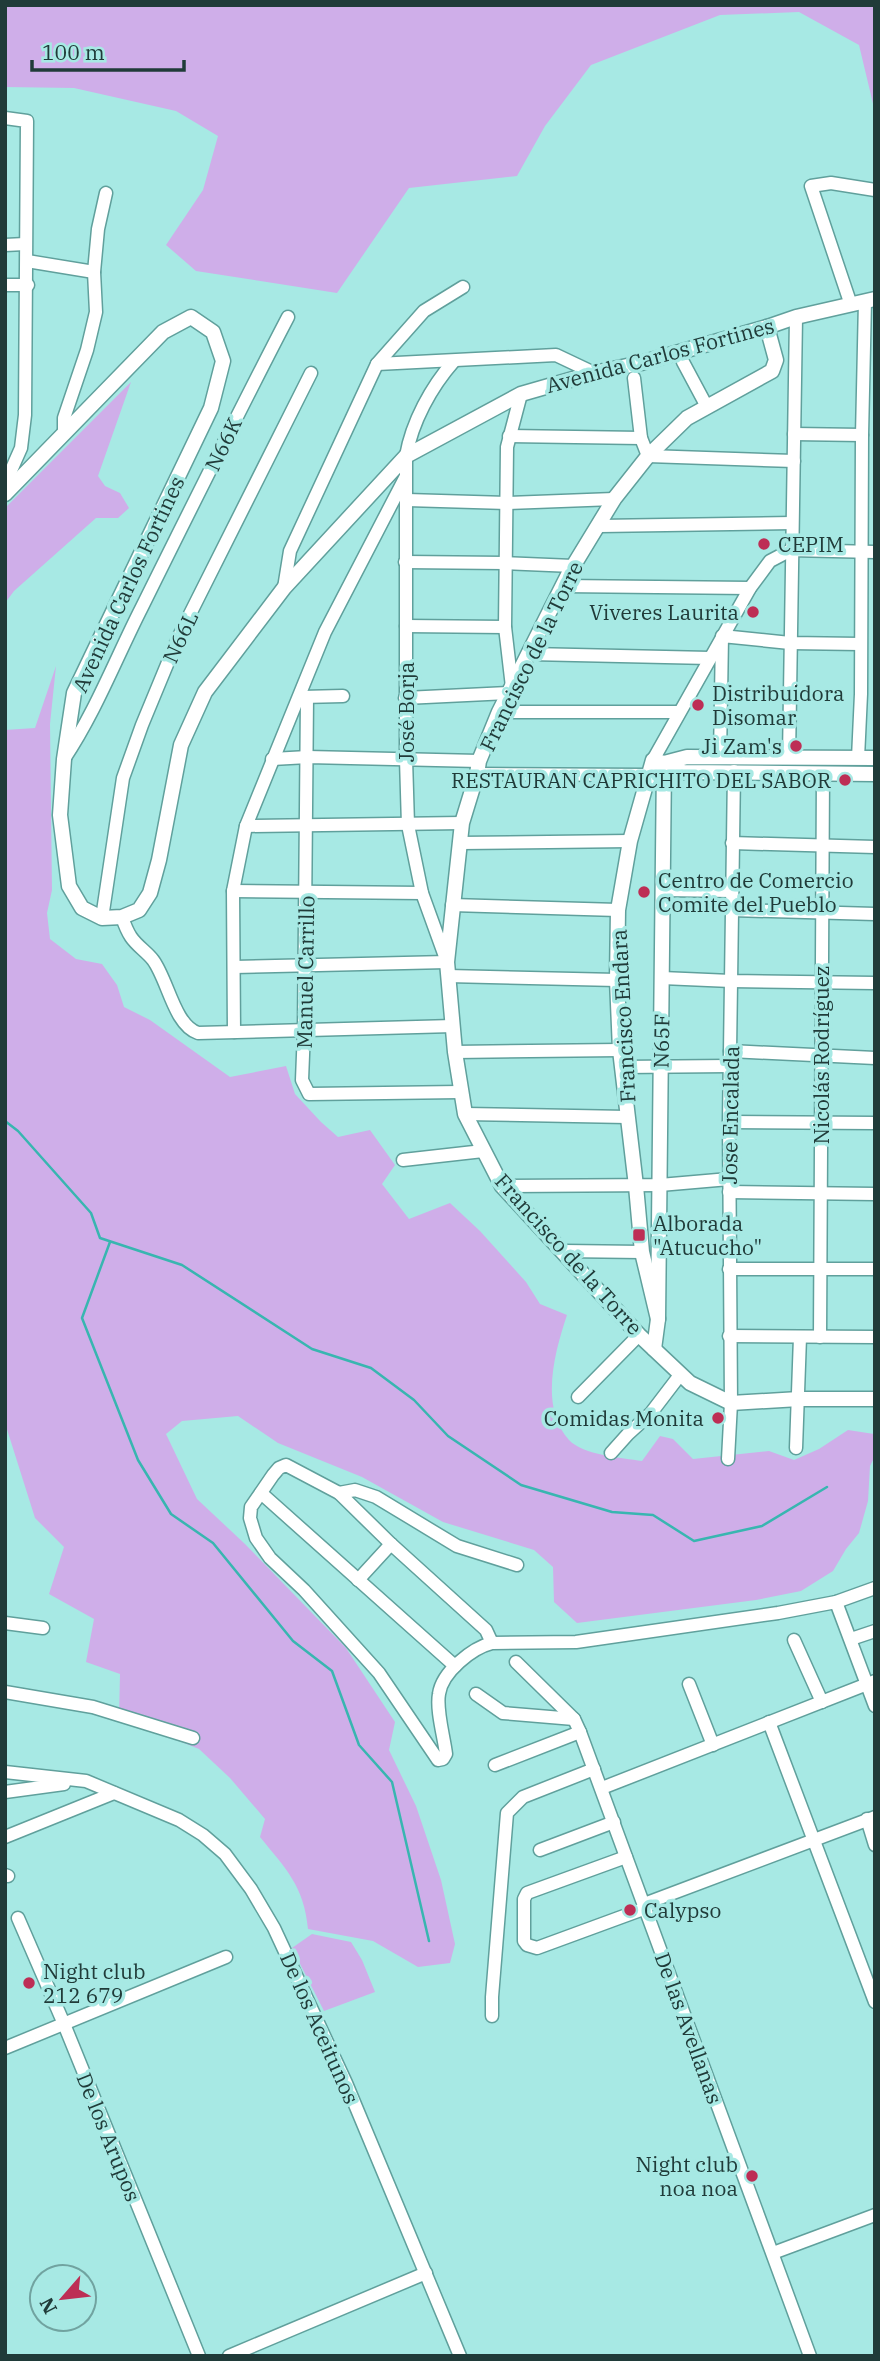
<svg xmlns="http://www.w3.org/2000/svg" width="880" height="2361" viewBox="0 0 880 2361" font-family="'IBM Plex Serif',serif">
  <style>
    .green { fill: #cfaee9 }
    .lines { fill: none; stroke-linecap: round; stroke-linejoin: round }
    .stream { stroke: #38b6b0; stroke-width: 2.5 }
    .minor-casing { stroke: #60a09c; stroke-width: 15 }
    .tertiary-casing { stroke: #60a09c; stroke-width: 17 }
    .minor { stroke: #fff; stroke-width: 12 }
    .tertiary { stroke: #fff; stroke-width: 14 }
    .poi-dot { fill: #bd2e55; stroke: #a7e9e4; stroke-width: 2.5 }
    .labels { text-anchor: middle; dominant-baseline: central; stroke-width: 7; stroke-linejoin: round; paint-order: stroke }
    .street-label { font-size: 21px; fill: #203b39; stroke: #a7e9e4 }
    .poi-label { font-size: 21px; fill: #203b39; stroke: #a7e9e4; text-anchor: start }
  </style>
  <rect width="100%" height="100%" fill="#a7e9e4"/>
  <!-- green -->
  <g class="green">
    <path d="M5,5H875V112L859,45L799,12L720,15L591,65L545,126L517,176L409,188L337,293L196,271L166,245L203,190L218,136L176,111L74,88L5,87Z"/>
    <path d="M131,382L98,476L105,486L120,493L129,508L118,518H96L14,591L5,603V508Z"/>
    <path d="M56,666L50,724L52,890L47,913L50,939L76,959L102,964L117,985L124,1007L150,1020L230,1077L286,1066L295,1094L321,1122L338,1137L370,1130L395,1165L382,1184L409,1219L450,1203L480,1231L526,1282L540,1304L567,1315C555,1351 539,1407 569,1440C583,1455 622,1458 642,1461L660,1436L673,1439L693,1459L769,1451L794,1460L819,1449L848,1430L874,1434L875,1456L870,1466L868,1501L859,1533L846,1549L833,1571L801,1591L756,1600L577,1623L554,1602L553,1567L534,1550L443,1522L362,1477L278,1443L238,1416L182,1421L166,1434L197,1499L245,1544L346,1648L395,1722L389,1750L416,1806L441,1880L455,1944L450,1963L418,1967L373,1941L308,1929C304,1886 286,1869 260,1837L265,1819L230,1778L199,1749L119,1717L120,1674L86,1662L94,1619L49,1594L64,1547L35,1518L5,1423V730L35,728Z"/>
    <path d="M312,1934L351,1942L362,1960L375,1992L324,2011L292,1948Z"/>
  </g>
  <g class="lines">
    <!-- stream -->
    <g class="stream">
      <path d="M5,1121L18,1131L91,1213L100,1238L182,1265L312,1349L371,1368L414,1400L448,1436L521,1485L612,1512L653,1515L694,1541L762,1526L827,1487"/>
      <path d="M110,1242L82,1318L138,1460L171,1514L213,1543L293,1641L332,1671L359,1745L392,1782L429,1941"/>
    </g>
    <defs>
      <g id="minor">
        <path d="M5,118L27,121L25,415L21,448L5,484"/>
        <path d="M5,245L25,244"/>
        <path d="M27,261L94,272"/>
        <path d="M5,285H28"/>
        <path d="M851,305L811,186L831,183L875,190"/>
        <path d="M683,362L706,405"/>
        <path d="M377,364L556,355L594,373"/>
        <path d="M634,378L641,438L648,456L794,461"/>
        <path d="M64,434V418L87,350L96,312L94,272L98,229L106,193"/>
        <path d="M794,434L862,435"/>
        <path d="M509,436L641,438"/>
        <path d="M407,500L507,503L614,499"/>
        <path d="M600,526L792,523"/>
        <path d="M405,562L505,563L573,566"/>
        <path d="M563,586L750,588"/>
        <path d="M284,588L290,551L377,364L424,311L463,287"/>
        <path d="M406,626L505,627"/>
        <path d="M530,654L710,658"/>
        <path d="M512,687L505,627L507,447L521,394"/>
        <path d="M302,697L343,696"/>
        <path d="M307,697L304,1030L302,1080L309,1094L460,1092"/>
        <path d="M405,698L508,693"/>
        <path d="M499,712H679"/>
        <path d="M720,757L722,636L790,643L860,644"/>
        <path d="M789,757L796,317"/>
        <path d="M858,758L861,694L862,435L865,301"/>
        <path d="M64,759C96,711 116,658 142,607C190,510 238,413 288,317"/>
        <path d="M272,759L308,757L479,761"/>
        <path d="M653,760L750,588L770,561L791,550L875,552"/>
        <path d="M477,774L648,775"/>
        <path d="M246,826L462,823"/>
        <path d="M460,843L630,841"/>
        <path d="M732,843L875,847"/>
        <path d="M663,890L732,891"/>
        <path d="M233,891L422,893"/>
        <path d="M452,905L618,910"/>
        <path d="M732,910L875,914"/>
        <path d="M122,917C124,923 127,931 131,937C137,946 147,952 153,960C168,980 174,1025 198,1033L453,1026"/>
        <path d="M102,918L123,778L142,725L178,638L311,373"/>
        <path d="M234,967L447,962L422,893L408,825L406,759V456C412,422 431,387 454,361"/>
        <path d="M448,976L617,980"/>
        <path d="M662,978L731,981L875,983"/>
        <path d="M234,1032L233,891L246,826L325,632L405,478"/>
        <path d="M730,1051L875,1058"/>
        <path d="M455,1052L620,1050"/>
        <path d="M622,1067L730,1066"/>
        <path d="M465,1114L627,1117"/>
        <path d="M729,1122L875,1123"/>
        <path d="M403,1160L483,1151"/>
        <path d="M502,1186L660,1185L729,1179"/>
        <path d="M729,1192L875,1194"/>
        <path d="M564,1251L642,1252"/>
        <path d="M729,1269H875"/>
        <path d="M729,1336L875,1337"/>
        <path d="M820,1337L823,773"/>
        <path d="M578,1397L639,1335"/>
        <path d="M796,1448L800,1337"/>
        <path d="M611,1453L628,1434L651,1413L680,1375"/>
        <path d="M728,1459L731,1403L729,1122L734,771"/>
        <path d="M261,1493L455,1666"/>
        <path d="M339,1493L355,1490L376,1497L457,1546L517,1565"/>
        <path d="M358,1580L391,1544"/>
        <path d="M836,1602L875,1706"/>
        <path d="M5,1623L43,1628"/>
        <path d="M851,1639L875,1631"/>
        <path d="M794,1640L822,1702"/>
        <path d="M492,1643L486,1630L391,1544L339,1493L286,1465L279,1468L273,1475L251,1507L250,1518L256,1538L270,1558L304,1590L379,1673L438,1760L443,1759L446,1754C444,1737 436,1710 439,1694C442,1672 472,1648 492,1643L576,1642L778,1613L836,1602L875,1588"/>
        <path d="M516,1662L574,1719L580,1732L810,2356"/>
        <path d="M689,1684L713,1745"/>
        <path d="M5,1692L93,1707L193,1738"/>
        <path d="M476,1694L503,1713L574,1719"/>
        <path d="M769,1722L875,2002"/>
        <path d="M495,1765L580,1732"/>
        <path d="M5,1772L86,1781L179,1820L203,1835L225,1854L251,1889L274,1928L346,2083L460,2356"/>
        <path d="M602,1788L875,1681"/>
        <path d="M5,1792L64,1784"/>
        <path d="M867,1819L875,1845"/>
        <path d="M5,1837L114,1793"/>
        <path d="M540,1850L614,1822"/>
        <path d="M626,1857L527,1893L524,1899V1941L527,1945L537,1948L646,1908"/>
        <path d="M5,1875L8,1876"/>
        <path d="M644,1904L875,1817"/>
        <path d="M18,1918L64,2024L199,2356"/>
        <path d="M492,2016V1997L507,1813L523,1797L594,1769"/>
        <path d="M5,2048L226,1957"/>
        <path d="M773,2253L875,2215"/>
        <path d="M229,2356L426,2273"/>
      </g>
      <g id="tertiary">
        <path d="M767,327L776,360L772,371L687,418L648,456L614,499L569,573L499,712L479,761L477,774L462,823L447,962L455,1052L465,1114L502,1186L639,1335L690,1383L731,1403L799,1399H875"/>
        <path d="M5,494L163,332L191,317L213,332L223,361L211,408L74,693L64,759L60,815L69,886L82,908L102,918L122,917L139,910L150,893L159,860L181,745L205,692L284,588L406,456L521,394L594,373L641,363L767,327L796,317L875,299"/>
        <path d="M664,763L687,757L875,758"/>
        <path d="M658,1319L642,1252L636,1186L620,1050L617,980L618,910L630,841L653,760L664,763L683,772L875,774"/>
        <path d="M654,1349L658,1319L664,763"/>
      </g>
    </defs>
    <!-- minor casing -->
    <use href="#minor" class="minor-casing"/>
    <!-- tertiary casing -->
    <use href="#tertiary" class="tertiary-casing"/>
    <!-- minor -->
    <use href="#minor" class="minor"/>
    <!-- tertiary -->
    <use href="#tertiary" class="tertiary"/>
  </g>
  <!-- markers -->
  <g class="poi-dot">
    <circle cx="764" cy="544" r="7"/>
    <circle cx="753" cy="612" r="7"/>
    <circle cx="698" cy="705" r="7"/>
    <circle cx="796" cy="746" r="7"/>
    <circle cx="845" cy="780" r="7"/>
    <circle cx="644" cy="892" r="7"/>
    <rect x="632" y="1228" width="14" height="14" rx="3.5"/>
    <circle cx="718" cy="1418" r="7"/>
    <circle cx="630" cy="1910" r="7"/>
    <circle cx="29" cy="1983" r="7"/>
    <circle cx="752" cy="2176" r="7"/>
  </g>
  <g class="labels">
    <!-- street labels -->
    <g class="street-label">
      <text transform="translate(660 355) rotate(-15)">Avenida Carlos Fortines</text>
      <text transform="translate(223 444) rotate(-64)">N66K</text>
      <text transform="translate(128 584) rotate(-65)">Avenida Carlos Fortines</text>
      <text transform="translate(180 637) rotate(-65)">N66L</text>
      <text transform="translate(531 656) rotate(-64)">Francisco de la Torre</text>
      <text transform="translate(406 712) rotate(-90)">José Borja</text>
      <text transform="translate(305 972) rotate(-89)">Manuel Carrillo</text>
      <text transform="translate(623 1016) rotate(-93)">Francisco Endara</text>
      <text transform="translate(661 1041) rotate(-89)">N65F</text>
      <text transform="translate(821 1055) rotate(-90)">Nicolás Rodríguez</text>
      <text transform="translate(730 1115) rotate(-89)">Jose Encalada</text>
      <text transform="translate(569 1254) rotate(48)">Francisco de la Torre</text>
      <text transform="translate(320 2028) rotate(66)">De los Aceitunos</text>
      <text transform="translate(689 2028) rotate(70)">De las Avellanas</text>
      <text transform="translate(109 2137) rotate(68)">De los Arupos</text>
    </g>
    <!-- poi labels -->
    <g class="poi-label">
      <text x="778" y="544">CEPIM</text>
      <text x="739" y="612" text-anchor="end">Viveres Laurita</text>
      <text x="712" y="693">Distribuidora<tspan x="712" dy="24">Disomar</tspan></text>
      <text x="782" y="746" text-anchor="end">Ji Zam's</text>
      <text x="831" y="780" text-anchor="end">RESTAURAN CAPRICHITO DEL SABOR</text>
      <text x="658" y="880">Centro de Comercio<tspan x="658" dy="24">Comite del Pueblo</tspan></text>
      <text x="653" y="1223">Alborada<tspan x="653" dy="24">"Atucucho"</tspan></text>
      <text x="704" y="1418" text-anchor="end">Comidas Monita</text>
      <text x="644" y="1910">Calypso</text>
      <text x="43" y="1971">Night club<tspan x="43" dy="24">212 679</tspan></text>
      <text x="738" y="2164" text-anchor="end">Night club<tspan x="738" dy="24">noa noa</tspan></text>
    </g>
  </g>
  <!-- border -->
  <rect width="880" height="2361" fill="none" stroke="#203b39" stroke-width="14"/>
  <!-- north arrow -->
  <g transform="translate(63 2298) rotate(242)"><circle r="33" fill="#a7e9e4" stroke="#71a3a0" stroke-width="2"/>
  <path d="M0-5L12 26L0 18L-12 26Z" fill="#bd2e55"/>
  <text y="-10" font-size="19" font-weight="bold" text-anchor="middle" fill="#203b39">N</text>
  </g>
  <!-- scale -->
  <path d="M32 60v10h152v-10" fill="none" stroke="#203b39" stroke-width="3.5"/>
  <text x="42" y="60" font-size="21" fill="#203b39" stroke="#a7e9e4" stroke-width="5" paint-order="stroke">100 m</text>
</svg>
